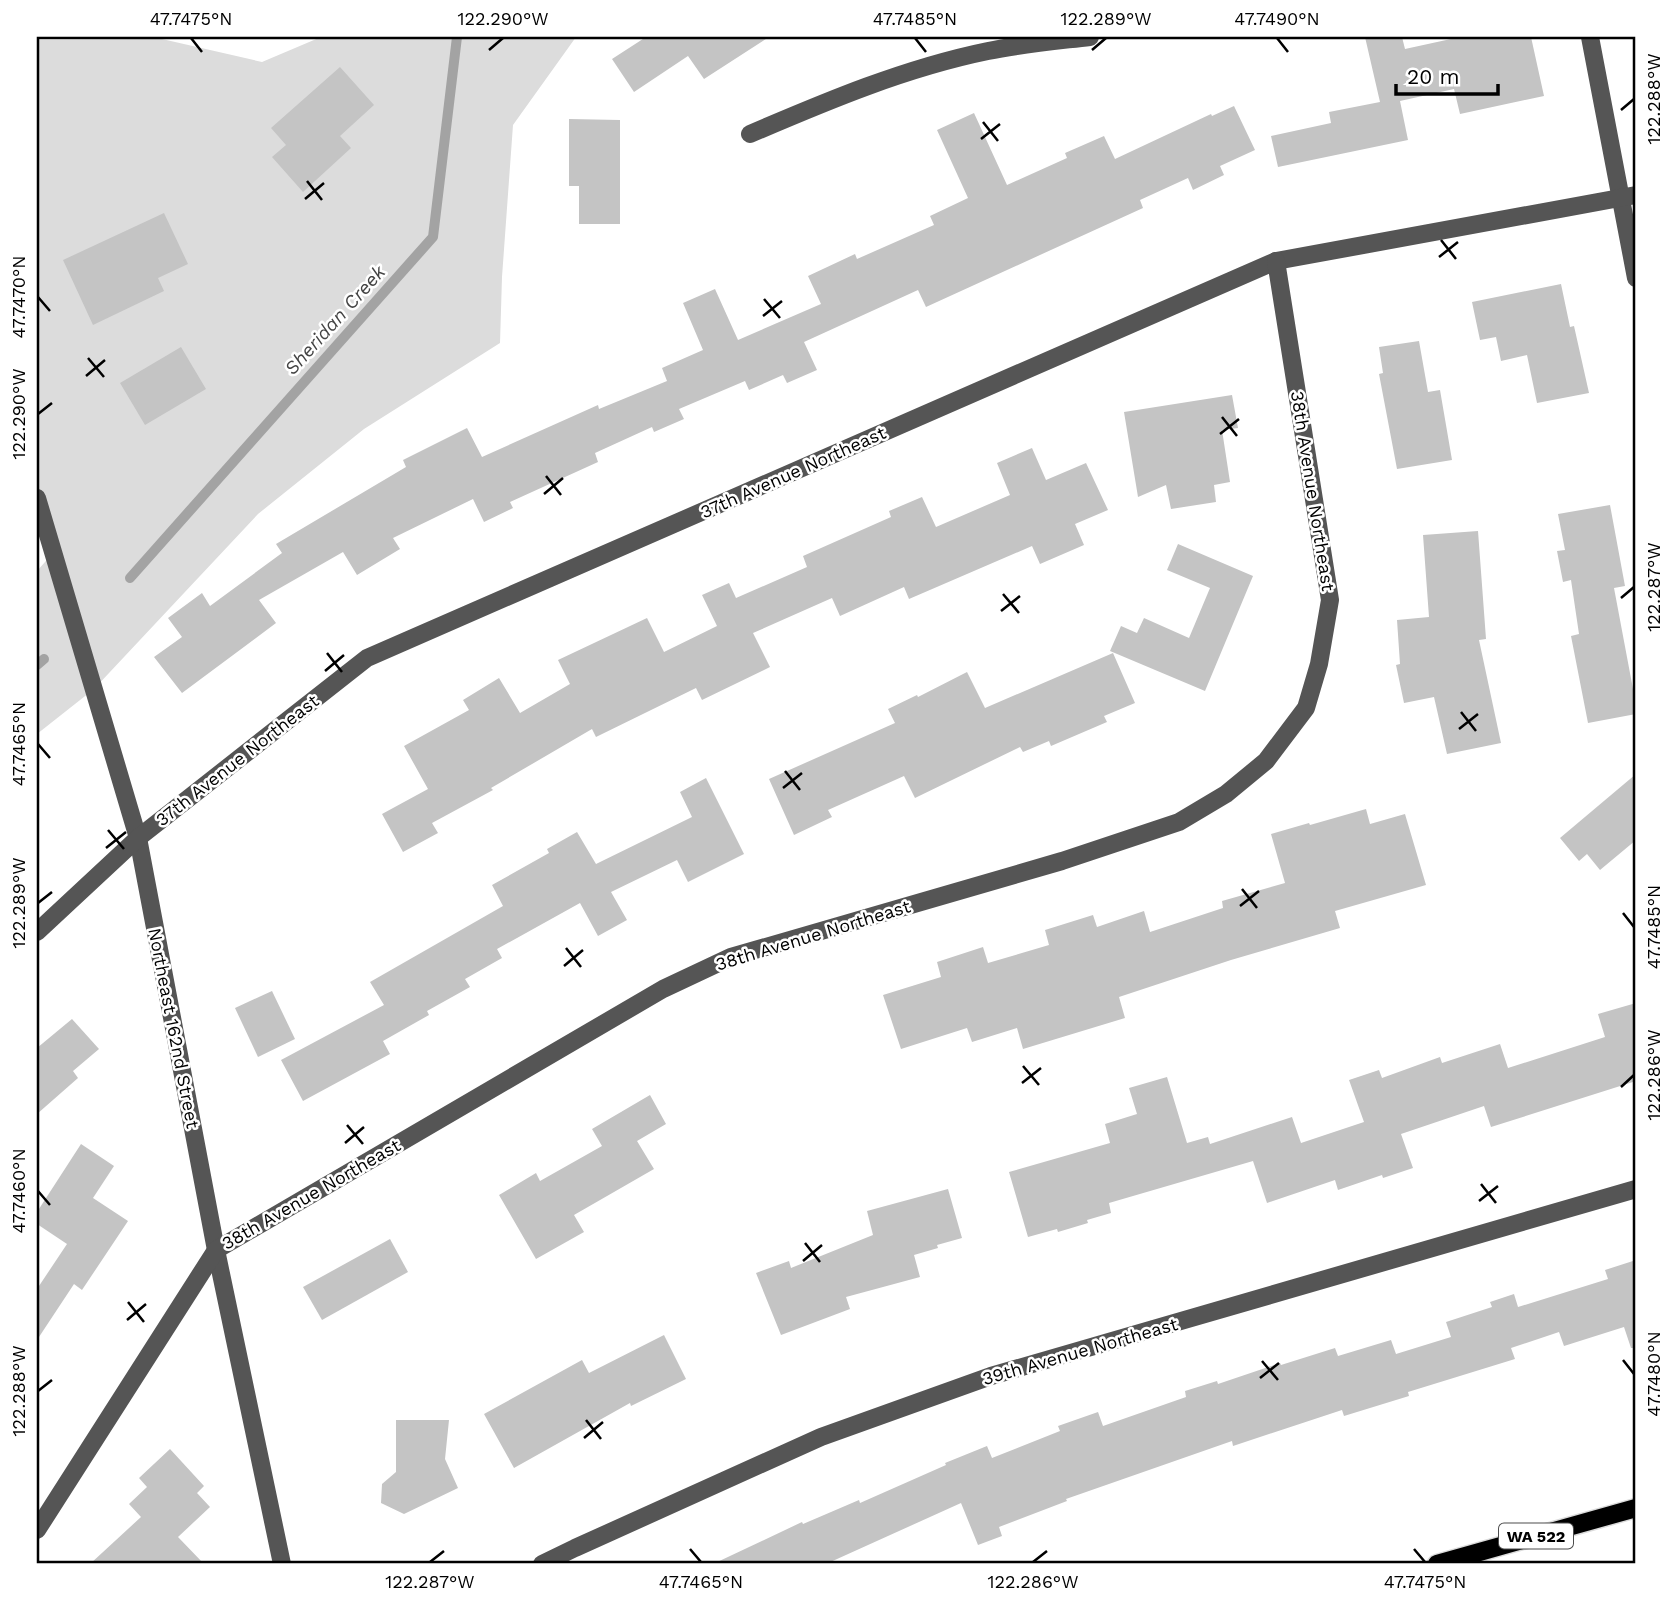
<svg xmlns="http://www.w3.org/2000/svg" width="1673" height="1601" viewBox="0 0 1673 1601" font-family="'Work Sans',sans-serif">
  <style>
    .green { fill: #dcdcdc }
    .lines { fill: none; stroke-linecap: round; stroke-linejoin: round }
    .stream { stroke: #a3a3a3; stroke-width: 10 }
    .building { fill: #c4c4c4 }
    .major-casing { stroke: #dbdbdb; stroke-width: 21 }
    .minor { stroke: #555; stroke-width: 18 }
    .major { stroke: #000; stroke-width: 18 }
    .ticks { fill: none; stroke: #000; stroke-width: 2.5 }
    .labels { text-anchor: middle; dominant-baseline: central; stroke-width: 5; stroke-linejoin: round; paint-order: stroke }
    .shield { fill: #fff; stroke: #4c4c4c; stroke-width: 2 }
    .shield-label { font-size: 16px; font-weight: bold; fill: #000 }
    .street-label { font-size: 18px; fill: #000; stroke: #fff }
    .water-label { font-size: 19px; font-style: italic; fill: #444; stroke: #fff }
    .neatline { fill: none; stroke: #000; stroke-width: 2.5 }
    .ticks-label { font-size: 18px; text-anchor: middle; fill: #000 }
  </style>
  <rect width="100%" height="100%" fill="#fff"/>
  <!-- green -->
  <path class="green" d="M321,37H576L513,125L502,277L500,343L364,429L258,514L94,689L37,734V571L53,553L37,498V40L162,39L262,62Z"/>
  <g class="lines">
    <!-- stream -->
    <g class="stream">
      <path d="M130,578L433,237L457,37"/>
      <path d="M37,665L44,659"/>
    </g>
  </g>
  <!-- building -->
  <g class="building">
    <path d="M646,37H769L704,79L688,56L634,92L612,59Z"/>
    <path d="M1365,37H1402L1405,49L1460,37H1531L1544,96L1460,114L1454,89L1400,101L1408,140L1278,167L1271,136L1331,123L1329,112L1380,102Z"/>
    <path d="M340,67L374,105L340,136L351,148L303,192L272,157L286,145L271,128Z"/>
    <path d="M1234,106L1255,150L1220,166L1224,175L1193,190L1188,178L1140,200L1143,208L926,307L918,290L804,342L817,370L787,383L783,375L749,390L745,381L679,409L684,419L654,432L652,427L595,453L598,462L510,502L513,508L484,522L473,499L393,538L400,549L357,575L343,552L259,600L276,623L182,693L154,657L182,637L168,618L202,593L210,606L282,553L276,544L406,467L403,460L467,428L482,457L598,405L599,409L667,381L662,368L703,350L683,303L715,289L738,340L821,304L808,276L855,254L857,259L934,225L930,216L968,198L937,130L974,113L1007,185L1067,158L1065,153L1104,136L1115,159L1211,114L1212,116Z"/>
    <path d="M569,119L620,120V224H579V186H569Z"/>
    <path d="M164,213L188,264L158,278L164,291L93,325L63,260Z"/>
    <path d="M1561,284L1570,327L1574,326L1589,393L1537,403L1527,355L1501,361L1496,337L1480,340L1472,302Z"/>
    <path d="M1419,341L1428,392L1440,390L1452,460L1397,469L1379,374L1383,373L1379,347Z"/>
    <path d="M181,347L206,389L145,425L120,383Z"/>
    <path d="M1232,395L1238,428L1222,430L1230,482L1214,485L1216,502L1171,509L1166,485L1138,497L1124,412Z"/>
    <path d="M1032,448L1046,480L1086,463L1108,510L1075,524L1084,545L1040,564L1032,546L909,599L904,587L840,616L832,598L753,633L770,667L702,700L696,688L596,737L592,729L491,788L493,790L432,823L438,833L403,852L382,814L428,789L404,746L469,710L463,700L499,678L520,713L570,684L558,660L647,618L664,652L717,626L702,595L729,583L736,598L807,567L803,556L891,517L889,511L922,497L936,527L1010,495L997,463Z"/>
    <path d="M1610,505L1625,586L1614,588L1636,705V714L1588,723L1571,636L1579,634L1571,580L1563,582L1557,551L1565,550L1558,514Z"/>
    <path d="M1478,531L1486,639L1479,640L1501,743L1447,754L1434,697L1404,703L1396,665L1400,664L1397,620L1429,617L1423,535Z"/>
    <path d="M1178,544L1253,576L1205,691L1110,651L1121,626L1137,633L1144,618L1189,638L1210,588L1167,570Z"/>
    <path d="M1113,653L1135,703L1104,716L1107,722L1051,746L1049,741L1023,752L1020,747L915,798L904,776L828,810L832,817L794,835L769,779L895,723L888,709L917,695L918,697L967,672L985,708Z"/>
    <path d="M1636,774V840L1600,870L1587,854L1579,861L1560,838Z"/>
    <path d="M706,778L744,854L688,882L677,860L611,892L627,920L598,936L580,903L497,949L502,958L465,979L470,987L427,1011L429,1015L383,1041L390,1054L303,1101L281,1060L384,1005L370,982L503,906L492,885L549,853L547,849L577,832L596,864L692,817L680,792Z"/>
    <path d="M1366,809L1370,824L1405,814L1426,885L1335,911L1340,928L1231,960L1119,997L1125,1018L1023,1049L1017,1028L972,1042L967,1028L901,1049L883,995L941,977L937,962L983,947L988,963L1049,945L1045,930L1093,915L1097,927L1144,911L1150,932L1223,908L1222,901L1285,883L1271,834L1309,823L1310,825Z"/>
    <path d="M272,991L295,1039L258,1057L235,1008Z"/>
    <path d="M1636,1003V1081L1491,1127L1484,1106L1401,1134L1413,1168L1383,1178L1382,1175L1338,1190L1335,1180L1267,1203L1253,1161L1109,1203L1111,1213L1087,1220L1088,1223L1058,1232L1057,1229L1028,1237L1009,1172L1110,1143L1105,1124L1137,1114L1129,1088L1167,1077L1187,1143L1208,1137L1210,1144L1292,1117L1301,1143L1364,1122L1349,1080L1379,1070L1382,1078L1440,1057L1442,1063L1500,1044L1508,1068L1605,1037L1598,1014Z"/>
    <path d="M72,1019L99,1049L73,1071L78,1078L37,1114V1048Z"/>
    <path d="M650,1095L666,1124L637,1141L654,1169L574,1215L584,1232L536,1259L499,1195L536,1173L540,1181L602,1146L592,1129Z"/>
    <path d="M81,1144L114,1166L93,1198L128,1221L82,1290L74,1284L37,1340V1289L67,1244L37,1224V1212Z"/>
    <path d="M948,1189L962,1238L937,1245L938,1248L914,1255L920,1277L846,1297L850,1309L781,1335L756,1273L789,1261L791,1268L873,1235L867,1211Z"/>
    <path d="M390,1239L408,1272L322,1320L303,1287Z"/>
    <path d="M1636,1260V1348H1631L1624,1327L1564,1346L1559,1332L1511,1348L1515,1359L1408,1392L1409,1396L1344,1416L1342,1410L1233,1446L1232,1441L1066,1499L1067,1501L999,1527L1002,1536L978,1545L961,1503L826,1564H713L802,1522L803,1524L859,1500L860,1503L946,1465L945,1463L987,1446L992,1458L1060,1431L1058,1426L1098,1412L1103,1426L1186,1397L1185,1391L1217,1381L1218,1384L1280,1363L1281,1365L1335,1348L1338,1356L1391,1340L1396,1354L1451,1337L1446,1322L1492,1307L1490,1302L1514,1294L1518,1307L1608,1279L1605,1270Z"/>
    <path d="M664,1335L686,1379L631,1406L630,1403L514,1468L484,1414L582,1360L589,1373Z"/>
    <path d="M396,1420H449L445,1459L458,1488L404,1514L381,1503L382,1484L396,1472Z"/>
    <path d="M170,1449L204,1486L197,1493L210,1507L178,1537L204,1564H90L141,1517L129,1504L147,1487L139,1478Z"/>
  </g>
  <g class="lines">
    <defs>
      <path id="major" d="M1437,1564L1636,1508"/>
    </defs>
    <!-- major casing -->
    <use href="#major" class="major-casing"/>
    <!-- minor -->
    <g class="minor">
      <path d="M1590,37L1636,278"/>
      <path d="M750,134C827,101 905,68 988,51C1021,44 1056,41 1090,37"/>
      <path d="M37,498L138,838L216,1250L282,1564"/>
      <path d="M37,932L138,838L367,658L1276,261L1636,195"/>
      <path d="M37,1530L216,1250L663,989L731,957L1062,861L1179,822L1226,794L1266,761L1306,708L1319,664L1330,600L1276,261"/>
      <path d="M542,1564L575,1548L821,1437L991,1376L1636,1189"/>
    </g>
    <!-- major -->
    <use href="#major" class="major"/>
  </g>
  <!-- ticks -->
  <path class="ticks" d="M191,38L202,52M915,38L926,52M1277,38L1288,52M489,50L503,38M1092,50L1106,38M1621,110L1634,99M983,122L998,141M981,139L1000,124M307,181L322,200M305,199L324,183M1441,240L1456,259M1439,257L1458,242M38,297L50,311M764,299L780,318M763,316L782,301M88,358L104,377M86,376L105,360M38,414L52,403M1222,417L1237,436M1220,434L1239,419M546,476L561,495M544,494L563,478M1003,594L1019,613M1621,598L1634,587M1001,611L1020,596M327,653L342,672M325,671L344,655M1461,712L1476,731M1459,729L1478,714M38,744L50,758M785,771L800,790M783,788L802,773M108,830L124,849M106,848L126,832M1242,889L1257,908M38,903L52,892M1240,906L1259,891M1623,913L1634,927M566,948L581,967M564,966L583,950M1023,1066L1039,1085M1022,1083L1041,1068M1621,1087L1634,1075M347,1125L363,1144M345,1143L364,1127M1481,1184L1496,1203M38,1191L50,1205M1479,1201L1498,1186M805,1243L820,1262M803,1261L822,1245M128,1302L144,1322M127,1320L146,1304M1623,1360L1634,1374M1262,1361L1278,1380M1260,1378L1279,1363M38,1391L52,1380M586,1420L601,1439M584,1438L603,1422M690,1549L701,1562M1414,1549L1425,1562M430,1562L444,1551M1033,1562L1047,1551"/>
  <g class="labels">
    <!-- shield labels -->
    <rect class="shield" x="1499" y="1523.5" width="74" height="25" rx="5"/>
    <g class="shield-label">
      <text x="1536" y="1536">WA 522</text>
    </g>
    <!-- street labels -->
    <g class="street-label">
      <text transform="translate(793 472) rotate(-24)">37th Avenue Northeast</text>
      <text transform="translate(1313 491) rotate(81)">38th Avenue Northeast</text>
      <text transform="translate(237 760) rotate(-38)">37th Avenue Northeast</text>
      <text transform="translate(813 935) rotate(-17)">38th Avenue Northeast</text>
      <text transform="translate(174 1028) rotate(79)">Northeast 162nd Street</text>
      <text transform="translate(311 1194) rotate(-30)">38th Avenue Northeast</text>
      <text transform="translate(1080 1351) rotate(-16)">39th Avenue Northeast</text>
    </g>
    <!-- water labels -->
    <g class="water-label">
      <text transform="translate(335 320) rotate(-48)">Sheridan Creek</text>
    </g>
  </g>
  <!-- border -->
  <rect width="1673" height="1601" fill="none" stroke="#ffffff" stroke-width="77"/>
  <!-- scale -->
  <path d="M1396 84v10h102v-10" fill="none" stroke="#000000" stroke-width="3.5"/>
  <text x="1407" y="84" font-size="21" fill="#000000" stroke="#ffffff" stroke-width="5" paint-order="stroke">20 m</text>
  <rect x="38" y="38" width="1596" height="1524" class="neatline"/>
  <g class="ticks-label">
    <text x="191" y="25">47.7475°N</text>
    <text x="503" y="25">122.290°W</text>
    <text x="915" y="25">47.7485°N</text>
    <text x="1106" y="25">122.289°W</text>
    <text x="1277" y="25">47.7490°N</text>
    <text transform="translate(1654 99) rotate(-90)" y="6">122.288°W</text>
    <text transform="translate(19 297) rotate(-90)" y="6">47.7470°N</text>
    <text transform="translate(19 414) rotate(-90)" y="6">122.290°W</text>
    <text transform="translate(1654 587) rotate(-90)" y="6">122.287°W</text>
    <text transform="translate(19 744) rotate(-90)" y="6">47.7465°N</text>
    <text transform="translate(19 903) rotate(-90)" y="6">122.289°W</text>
    <text transform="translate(1654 927) rotate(-90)" y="6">47.7485°N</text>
    <text transform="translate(1654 1075) rotate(-90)" y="6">122.286°W</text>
    <text transform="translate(19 1191) rotate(-90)" y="6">47.7460°N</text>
    <text transform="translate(1654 1374) rotate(-90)" y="6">47.7480°N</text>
    <text transform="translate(19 1391) rotate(-90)" y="6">122.288°W</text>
    <text x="430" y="1588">122.287°W</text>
    <text x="701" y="1588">47.7465°N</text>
    <text x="1033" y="1588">122.286°W</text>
    <text x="1425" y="1588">47.7475°N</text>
  </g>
</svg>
